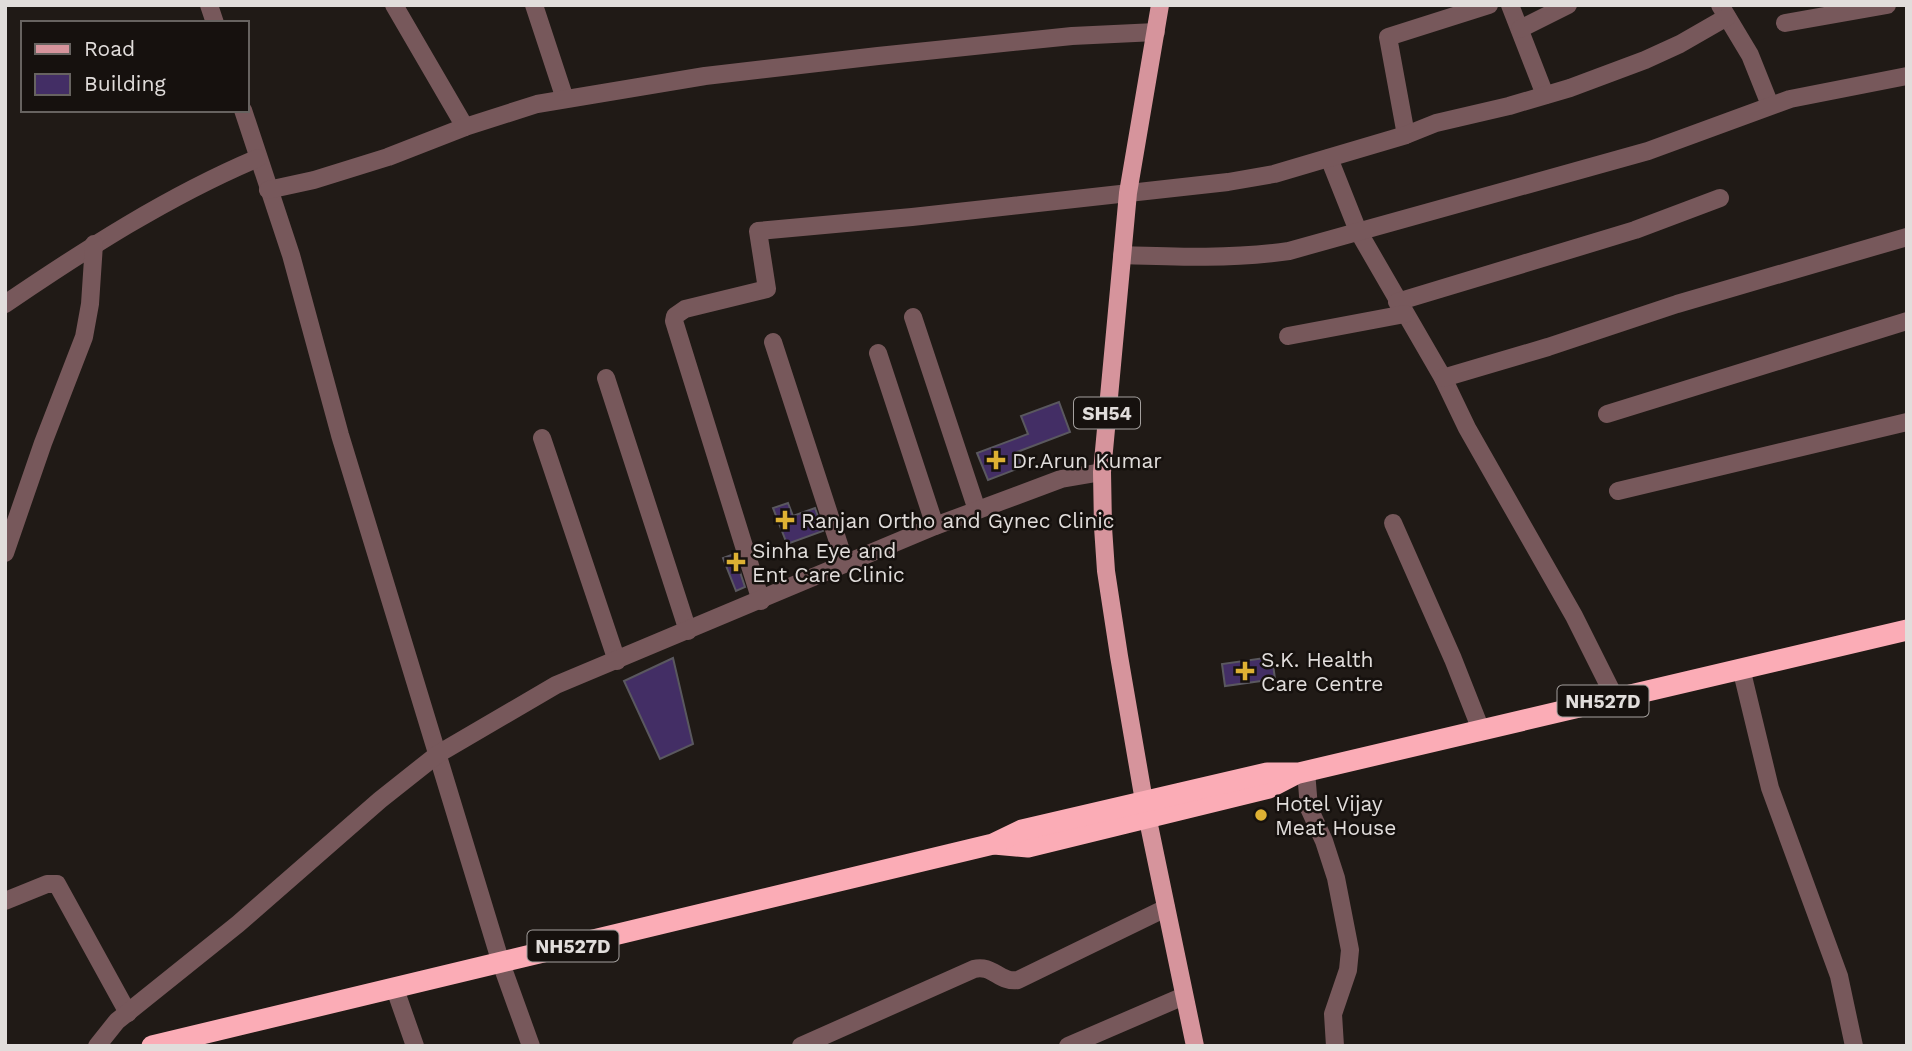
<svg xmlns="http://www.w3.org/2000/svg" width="1912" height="1051" viewBox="0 0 1912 1051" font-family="'Work Sans',sans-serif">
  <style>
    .building { fill: #432e65; stroke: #5a585f; stroke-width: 2 }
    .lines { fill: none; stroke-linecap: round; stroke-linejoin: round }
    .minor { stroke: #77585b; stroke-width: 18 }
    .major { stroke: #d6949c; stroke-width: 18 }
    .highway { stroke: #fbacb6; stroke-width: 21 }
    .poi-dot { fill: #deb133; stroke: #16110e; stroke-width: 2.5 }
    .labels { text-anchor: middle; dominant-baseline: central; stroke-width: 5; stroke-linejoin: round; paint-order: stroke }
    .shield { fill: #16110e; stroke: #a4a09e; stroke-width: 2 }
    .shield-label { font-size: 19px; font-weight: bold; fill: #e1dddb }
    .poi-label { font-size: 21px; fill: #e1dddb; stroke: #16110e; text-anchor: start }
  </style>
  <rect width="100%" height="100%" fill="#201a16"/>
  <!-- building -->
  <g class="building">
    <path d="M1059,402L1070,432L1017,452L1022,467L988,480L977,453L1028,434L1021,416Z"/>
    <path d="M788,503L793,516L815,508L823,531L787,544L773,508Z"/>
    <path d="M734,554L745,587L736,591L723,558Z"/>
    <path d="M1272,657L1275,679L1225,686L1222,664Z"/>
    <path d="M673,658L693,744L660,759L624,681Z"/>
  </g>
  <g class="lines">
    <!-- minor -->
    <g class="minor">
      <path d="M209,5L215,23"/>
      <path d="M394,5L465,127"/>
      <path d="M534,5L565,99"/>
      <path d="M1510,5L1545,95"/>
      <path d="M1720,5L1750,55L1770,105"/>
      <path d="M1785,23L1887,5"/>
      <path d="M1520,29L1568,5"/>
      <path d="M243,110L291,255L340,435L501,963L531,1046"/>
      <path d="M1406,135L1388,37L1489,5"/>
      <path d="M1329,158L1358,231L1443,378L1467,428L1574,616L1615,698"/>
      <path d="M268,190L314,180L388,157L465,127L537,104L705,76L878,56L1072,36L1156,32"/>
      <path d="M1122,255C1178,257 1233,259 1289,251L1648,151L1790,99L1907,76"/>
      <path d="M1397,302L1635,230L1720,198"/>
      <path d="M5,304C86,249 168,196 258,158"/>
      <path d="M913,317L977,510"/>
      <path d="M1288,336L1405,314"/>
      <path d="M773,342L845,563"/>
      <path d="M878,353L935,526"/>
      <path d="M606,378L688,631"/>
      <path d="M1443,378L1548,347L1677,304L1907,237"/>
      <path d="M1607,414L1907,321"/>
      <path d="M542,438L617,661"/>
      <path d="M1618,491L1907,422"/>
      <path d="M1393,523L1453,659L1481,730"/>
      <path d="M5,553L43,443L84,337L90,304L94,244"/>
      <path d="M761,601L674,321L675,316L685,309L767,289L758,231L912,217L1228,182L1274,174L1406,135L1436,123L1509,106L1570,88L1645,60L1680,44L1727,17"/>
      <path d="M1741,668L1770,788L1839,976L1854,1046"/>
      <path d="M1306,771L1309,808L1324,841L1336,878L1350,950L1348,970L1333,1014L1335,1046"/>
      <path d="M5,901L47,884H57L128,1013"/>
      <path d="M395,989L415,1046"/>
      <path d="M97,1046L117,1021L238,924L380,800L438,754L556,685L935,526L1061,479L1102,472"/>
      <path d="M801,1046L974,969C992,964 1000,983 1018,980L1166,908"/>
      <path d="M1068,1046L1184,996"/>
    </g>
    <!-- major -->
    <path class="major" d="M1160,5L1128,193L1102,472L1103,527L1106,571L1119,656L1144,801L1195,1046"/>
    <!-- highway -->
    <g class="highway">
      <path d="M994,844L1028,847L1269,788L1294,775"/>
      <path d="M152,1046C433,981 712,909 993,844L1022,830L1267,773H1299L1907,630"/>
    </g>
  </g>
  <!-- markers -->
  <g class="poi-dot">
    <path d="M992.5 449.5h7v7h7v7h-7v7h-7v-7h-7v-7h7z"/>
    <path d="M781.5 509.5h7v7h7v7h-7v7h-7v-7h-7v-7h7z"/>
    <path d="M732.5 551.5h7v7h7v7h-7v7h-7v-7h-7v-7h7z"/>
    <path d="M1241.5 660.5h7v7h7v7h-7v7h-7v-7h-7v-7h7z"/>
    <circle cx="1261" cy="815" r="7"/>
  </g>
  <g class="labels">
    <!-- shield labels -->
    <g class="shield">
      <rect x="1074" y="397.5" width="66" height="31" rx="5"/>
      <rect x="1557.5" y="685.5" width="91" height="31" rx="5"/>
      <rect x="527.5" y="930.5" width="91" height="31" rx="5"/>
    </g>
    <g class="shield-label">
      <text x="1107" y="413">SH54</text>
      <text x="1603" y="701">NH527D</text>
      <text x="573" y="946">NH527D</text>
    </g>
    <!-- poi labels -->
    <g class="poi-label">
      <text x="1012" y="460">Dr.Arun Kumar</text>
      <text x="801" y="520">Ranjan Ortho and Gynec Clinic</text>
      <text x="752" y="550">Sinha Eye and<tspan x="752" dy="24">Ent Care Clinic</tspan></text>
      <text x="1261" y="659">S.K. Health<tspan x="1261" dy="24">Care Centre</tspan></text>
      <text x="1275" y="803">Hotel Vijay<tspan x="1275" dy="24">Meat House</tspan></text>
    </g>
  </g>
  <!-- border -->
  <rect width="1912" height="1051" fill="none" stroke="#e1dddb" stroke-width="14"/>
  <!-- legend -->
  <rect x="21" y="21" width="228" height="91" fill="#16110e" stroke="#676360" stroke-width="2"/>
  <rect x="35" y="44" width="35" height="10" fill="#d6949c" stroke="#676360" stroke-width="2"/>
  <text x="84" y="56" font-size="21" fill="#e1dddb">Road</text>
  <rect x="35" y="74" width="35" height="21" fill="#432e65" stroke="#676360" stroke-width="2"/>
  <text x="84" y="91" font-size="21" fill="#e1dddb">Building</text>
</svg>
